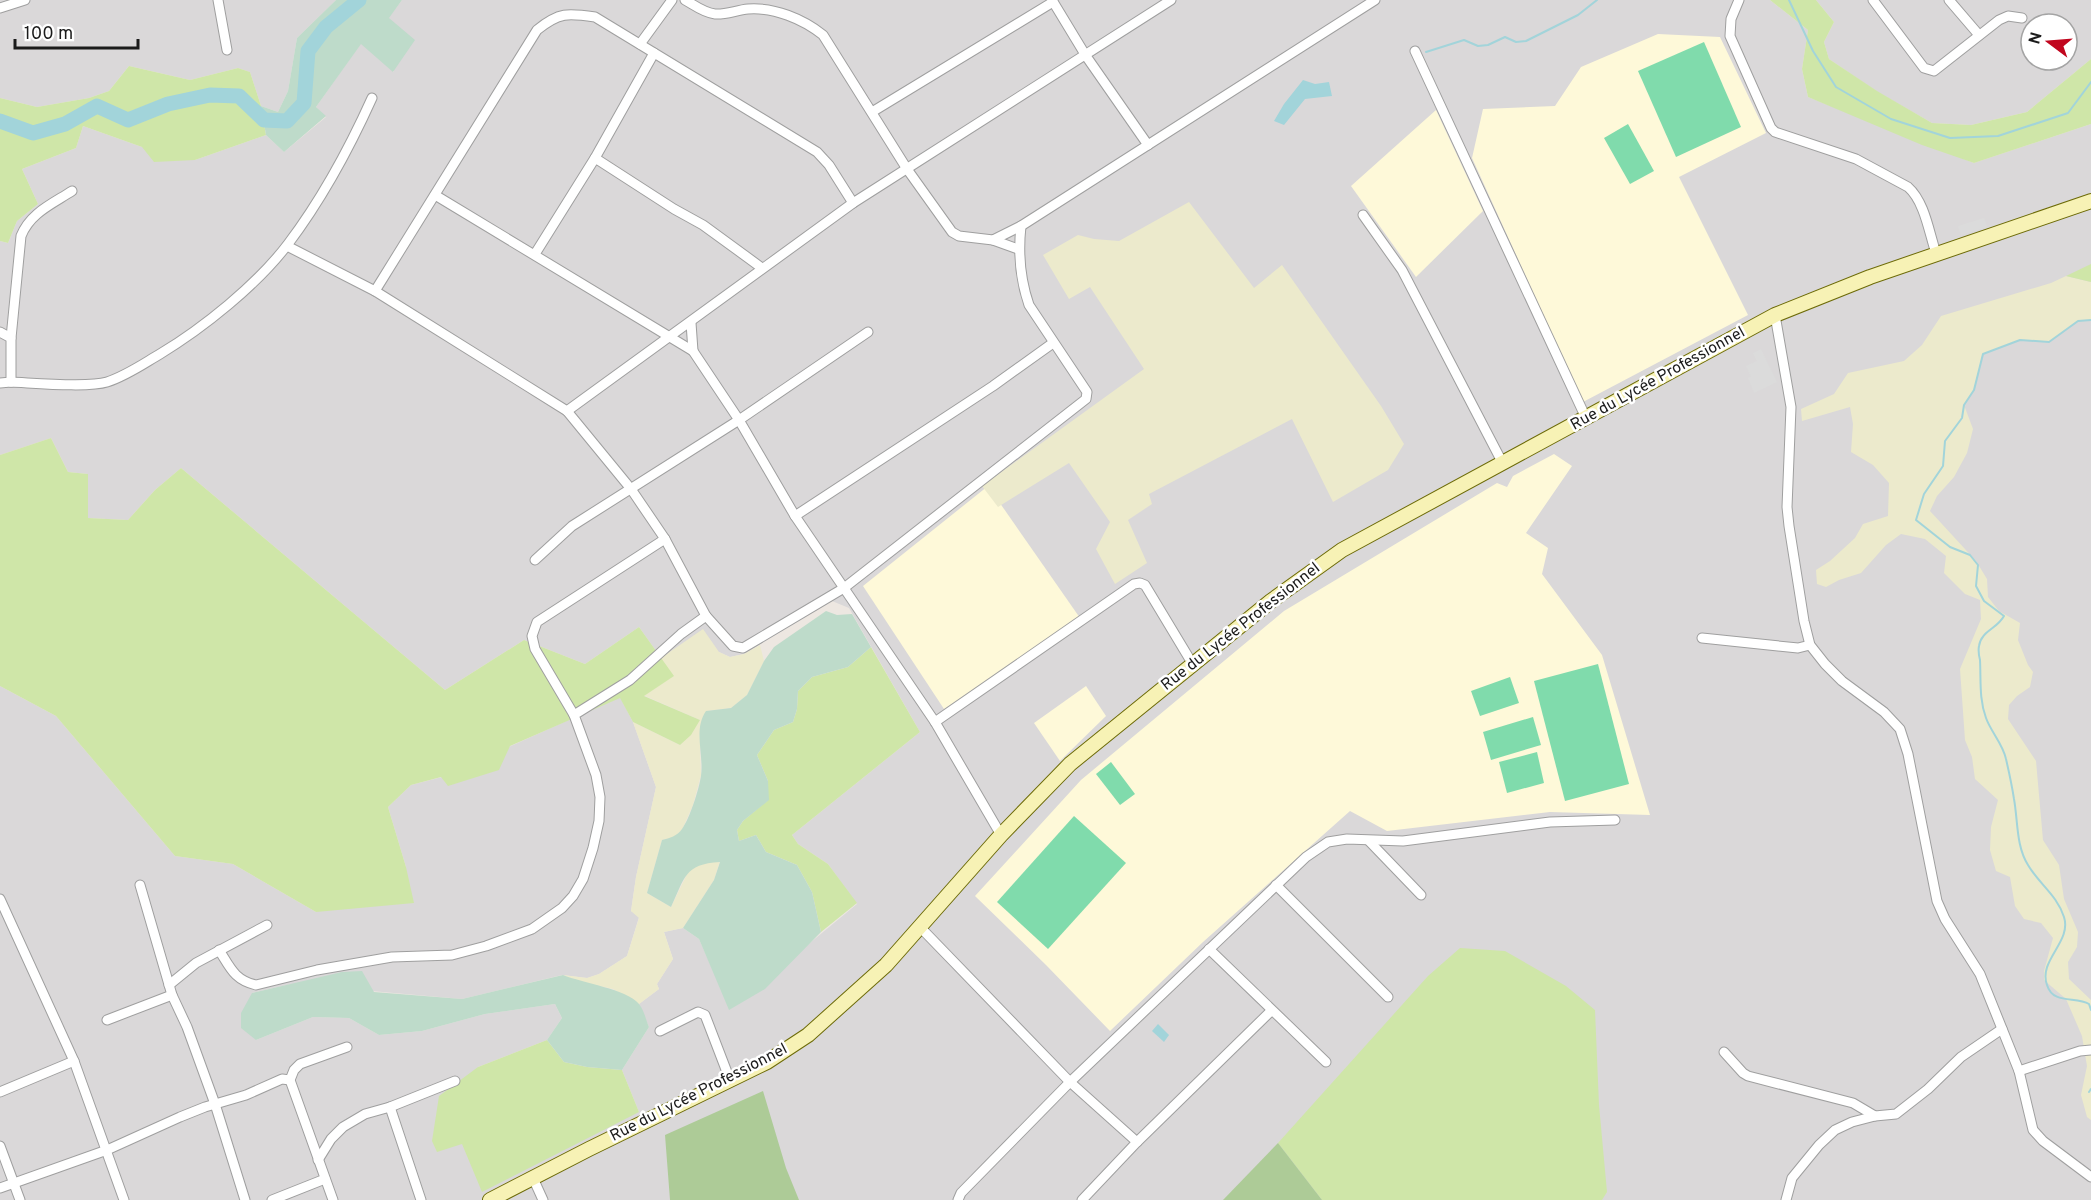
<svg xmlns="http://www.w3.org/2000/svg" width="2091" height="1200" viewBox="0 0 2091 1200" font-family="Overpass,sans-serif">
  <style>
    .residential { fill: #dad8d9; fill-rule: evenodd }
    .education { fill: #fef9d9 }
    .farmland { fill: #eceacc }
    .grass { fill: #cfe6a8 }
    .forest { fill: #adcb97 }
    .wetland { fill: #bedbca }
    .pitch { fill: #80dbac }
    .parking { fill: #dbdbdb }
    .water { fill: #a2d4da }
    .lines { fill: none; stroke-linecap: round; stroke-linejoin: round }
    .stream { stroke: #a2d4da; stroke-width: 2 }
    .river { stroke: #a2d4da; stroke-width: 15 }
    .minor-casing { stroke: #9f9f9f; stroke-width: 11 }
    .secondary-casing { stroke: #6d6b08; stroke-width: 16 }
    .minor { stroke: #fff; stroke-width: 9 }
    .secondary { stroke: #f7f2b5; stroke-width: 14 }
    .labels { text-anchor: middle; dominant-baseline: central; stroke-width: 5; stroke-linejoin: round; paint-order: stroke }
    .street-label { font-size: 16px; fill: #1b1b1b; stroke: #fff }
  </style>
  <rect width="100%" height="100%" fill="#ede7e1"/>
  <!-- residential -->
  <g class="residential">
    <path d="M0,0H336L297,38L288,91L278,112L261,106L250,72L238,68L190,80L129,66L109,91L89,98L37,107L0,98Z"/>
    <path d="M402,0H1770L1808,30L1802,69L1808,97L1974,163L2091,124V1200H0V686L56,716L175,856L233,864L316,912L406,867L388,807L411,785L442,777L620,697L633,722L656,787L636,877L631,911L639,917L627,956L599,974L587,978L562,975L462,999L292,984L252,993L256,1040L313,1017L349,1018L379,1035L422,1031L485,1014L555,1004L562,1018L547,1040L478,1067L462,1144L639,1112L622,1070L649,1027L639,1004L659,989L657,984L673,959L664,932L683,928L699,939L730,1009L857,904L828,864L798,844L792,835L920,732L849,608L832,601L744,654L730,657L719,652L661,658L639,627L585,664L524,640L445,690L181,468L155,490L128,520L87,518L88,474L68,472L51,438L0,455V241L8,243L17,221L38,204L22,169L76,148L83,126L142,147L195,160L266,135L284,152L326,117L316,107L361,43L394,72L389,17Z"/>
    <path d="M1816,0H2091V59L2027,112L1971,125L1932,123L1876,91L1829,59L1824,42L1834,22ZM2031,24H2067V60H2031Z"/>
  </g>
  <!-- education -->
  <g class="education">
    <path d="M1658,34L1720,37L1766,133L1679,177L1748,315L1583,402L1472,158L1483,109L1555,106L1581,67Z"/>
    <path d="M1436,110L1483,211L1416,277L1351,186Z"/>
    <path d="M1554,454L1572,466L1526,533L1548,548L1542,574L1602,655L1650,815L1550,812L1387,831L1350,811L1203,942L1110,1031L1046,965L975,896L1081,780L1284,611L1497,483L1507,487L1513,476Z"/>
    <path d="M988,486L1080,618L944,709L863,586Z"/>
    <path d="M1086,686L1106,716L1060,761L1034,723Z"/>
  </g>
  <!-- farmland -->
  <g class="farmland">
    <path d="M1189,202L1254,288L1282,265L1381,406L1404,444L1388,470L1333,502L1292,419L1149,494L1152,504L1128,520L1147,563L1115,584L1096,549L1110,522L1069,463L998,507L982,486L1144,369L1090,287L1069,299L1043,255L1078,235L1094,239L1119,241Z"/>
    <path d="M2066,276L2091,282V320L2078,321L2049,342L2020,340L1983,354L1974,390L1964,405L1973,429L1967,453L1954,477L1937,496L1930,511L1976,561L1987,579L1988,597L1999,611L2020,623L2018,640L2028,665L2033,672L2030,687L2017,696L2009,705L2008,719L2036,761L2043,840L2059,865L2064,899L2078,932L2077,947L2068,962L2069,979L2091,1000V1120L2087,1117L2081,1095L2087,1066L2082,1036L2066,999L2044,980V971L2053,938L2041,923L2024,919L2015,906L2010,877L1996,871L1990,850L1991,827L1998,800L1975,779L1972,757L1965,740L1960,669L1981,619L1980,600L1965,594L1944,573L1946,556L1925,539L1901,534L1886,545L1861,573L1839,580L1826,587L1817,584L1816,570L1830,561L1855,538L1863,524L1888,516L1889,483L1873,465L1851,452L1853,424L1850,407L1802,421L1801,409L1834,394L1848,373L1904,361L1922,345L1941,316L2051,283Z"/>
    <path d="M703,629L719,652L730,657L744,654L760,645L764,661L747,695L731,708L707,711L700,750L701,775L693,805L682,830L673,838L662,840L647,893L671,907L688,872L699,864L720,861L714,880L683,928L664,932L673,959L657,984L659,989L639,1004L613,989L577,981L563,975L587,978L599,974L627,956L639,918L631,911L636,877L656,787L633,722L680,745L700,720L643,695L661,658Z"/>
  </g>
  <!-- grass -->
  <g class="grass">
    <path d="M1770,0H1816L1834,22L1824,42L1829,59L1877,91L1932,123L1971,125L2027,112L2091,59V124L1974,163L1922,145L1808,97L1802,69L1808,30Z"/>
    <path d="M129,66L190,80L238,68L250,72L261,106L266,135L195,160L154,162L142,147L83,126L76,148L22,169L38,204L17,221L8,243L0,241V98L37,107L89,98L109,91Z"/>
    <path d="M2091,264V282L2066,276Z"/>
    <path d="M51,438L68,472L88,474V518L128,520L155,490L181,468L445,690L524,640L585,664L639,627L674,676L644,696L700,720L691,735L680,745L633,722L620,698L510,746L499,770L448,786L441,777L411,785L388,807L406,867L414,903L316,912L233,864L175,856L56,716L0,686V455Z"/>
    <path d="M871,647L920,732L792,835L798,844L828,864L857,903L821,932L812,892L797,865L766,852L756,835L739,841L737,830L743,821L768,800V781L757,755L774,730L793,722L797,709L798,691L812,677L848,667Z"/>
    <path d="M1460,948L1505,951L1566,986L1595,1010L1599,1105L1607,1192L1602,1200H1322L1278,1143L1428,976Z"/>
    <path d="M547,1040L564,1062L587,1067L622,1070L639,1112L482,1192L462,1144L437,1152L432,1141L439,1096L478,1067Z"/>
  </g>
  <!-- forest -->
  <g class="forest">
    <path d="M763,1091L786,1168L799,1200H670L665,1135Z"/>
    <path d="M1278,1143L1322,1200H1223Z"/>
  </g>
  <!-- wetland -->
  <g class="wetland">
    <path d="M336,0H402L389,18L415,40L393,72L361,44L316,107L326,116L284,152L266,135L261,106L278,112L288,91L297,38Z"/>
    <path d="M826,611L837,615L852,614L871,647L848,667L812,677L798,691L797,709L793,722L774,730L757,755L768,781L769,800L743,821L737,830L739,841L756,835L766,852L797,865L812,892L821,932L765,989L729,1010L699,939L683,928L714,880L720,862C684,864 685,878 671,907L647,893L662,840C670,838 677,836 682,829C690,818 699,789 701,776C704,754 693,730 706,711L731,708L747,695L764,661L774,647Z"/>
    <path d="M362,971L374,992L462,999L563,975C582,983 627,989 639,1004C644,1010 646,1020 649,1027L622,1070L587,1067L564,1062L547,1040L562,1018L555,1004L485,1014L422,1031L379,1035L349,1018L313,1017L256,1040L241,1028V1013L252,993L342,972Z"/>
  </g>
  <!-- pitch -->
  <g class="pitch">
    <path d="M1704,42L1741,127L1676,157L1638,71Z"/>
    <path d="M1628,124L1654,171L1630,184L1604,138Z"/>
    <path d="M1598,664L1629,784L1565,801L1534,681Z"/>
    <path d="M1510,677L1519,703L1480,716L1471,691Z"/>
    <path d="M1533,717L1541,745L1491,760L1483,732Z"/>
    <path d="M1537,752L1544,783L1507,793L1499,762Z"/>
    <path d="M1111,762L1135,794L1120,805L1096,774Z"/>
    <path d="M1074,816L1126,863L1048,949L997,902Z"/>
  </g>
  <!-- parking -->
  <g class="parking">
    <path d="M1984,218L1987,227L1961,235L1958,226Z"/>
    <path d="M1761,349L1777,382L1754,393L1748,378L1751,377L1746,366L1757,361L1753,353Z"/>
  </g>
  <!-- water -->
  <g class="water">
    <path d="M1303,80L1315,84L1329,82L1332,96L1305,99L1284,125L1274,121L1284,104Z"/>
    <path d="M1158,1024L1169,1035L1164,1042L1152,1031Z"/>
  </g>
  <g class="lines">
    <!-- stream -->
    <g class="stream">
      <path d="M1789,0L1813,51L1836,87L1891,119L1950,138L1998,136L2068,113L2091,82"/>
      <path d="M1426,52L1464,40L1478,46L1488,45L1505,37L1516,42L1526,41L1578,15L1597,0"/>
      <path d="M2091,320L2078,321L2049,342L2020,340L1983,354L1974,390L1964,405L1962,418L1945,441L1943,466L1924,494L1916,520L1950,547L1970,555L1978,565L1976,586L1984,601L2004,616C1997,629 1981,631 1979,646C1978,651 1979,656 1980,660C1981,680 1979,699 1986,718C1991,732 2003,744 2006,759C2009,772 2012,786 2014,799C2018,821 2016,846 2028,865C2039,884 2057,895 2064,917C2072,942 2038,960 2047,985C2053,1005 2076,996 2089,1004L2091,1010"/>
      <path d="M2089,1092L2091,1089"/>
    </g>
    <!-- river -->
    <path class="river" d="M0,121L33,133L65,124L97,106L128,120L168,104L210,95L239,96L264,120L287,121L304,103L308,51L326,27L359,0"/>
    <defs>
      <g id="minor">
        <path d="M218,0L227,50"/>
        <path d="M685,0C694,5 704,13 715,14C725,15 737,10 748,9C774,7 803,19 823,35L907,169L952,232L959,236L993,240L1021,226L1375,0"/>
        <path d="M1052,0L1086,56L1148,145"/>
        <path d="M1739,0L1731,19L1730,36L1771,128L1775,132L1856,159L1908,187C1925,202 1929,233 1936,253"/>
        <path d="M1873,0L1924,68L1934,71L1999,20L2008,16L2022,18"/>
        <path d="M1949,0L1979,35"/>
        <path d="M0,8L25,0"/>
        <path d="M640,44L672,0"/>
        <path d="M1415,51L1586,418"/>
        <path d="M872,112L1053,2"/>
        <path d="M595,158L654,53"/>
        <path d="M435,195L693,351L739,420L795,516L935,722L1001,835"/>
        <path d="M1363,215L1402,270L1500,458L1506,463"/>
        <path d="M993,240L1018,249"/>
        <path d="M287,246L375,291L567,411L631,489L665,539L706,616L733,646L743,648L844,588L1086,399L1087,392L1029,305C1020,279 1018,253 1021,226"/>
        <path d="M535,254L595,158L674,209L703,225L762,268"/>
        <path d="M375,291L537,30C559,12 568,13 595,17L817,152L829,165L853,203"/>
        <path d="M1775,315L1791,407L1787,507L1789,526L1804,621L1810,645L1825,664L1842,681L1884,712L1900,729L1908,754L1937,901L1945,919L1980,974L2019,1071L2033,1130L2043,1141L2091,1177"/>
        <path d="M691,323L693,351"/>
        <path d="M0,332L11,338V382"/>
        <path d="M11,338L21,236C30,213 52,204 72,191"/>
        <path d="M0,383L11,382C34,383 88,388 107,382C126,376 143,364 160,354C203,328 257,285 288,244C322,199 349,149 372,98"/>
        <path d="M567,411L853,203L1171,0"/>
        <path d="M795,516L993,386L1053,343"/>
        <path d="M535,560L572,526L739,420L868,332"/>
        <path d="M1702,638L1798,648L1810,645"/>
        <path d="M574,715L535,649L532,636L537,622L665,539"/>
        <path d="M935,722L1134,584L1140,583L1145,585L1192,663"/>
        <path d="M1369,841L1421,895"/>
        <path d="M140,885L172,995L187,1027L215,1104L245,1200"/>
        <path d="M1276,885L1388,997"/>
        <path d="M0,899L74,1061L124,1200"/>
        <path d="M920,927L1070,1082L1137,1142"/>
        <path d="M1209,949L1326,1062"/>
        <path d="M219,950C230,967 234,980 256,985L317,970L392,957L452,955L486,946L532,929L562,908L573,896L583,879L593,848L599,821L600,797L596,775L574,715L630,680L681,634L706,616"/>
        <path d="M169,985L196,963L267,925"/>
        <path d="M107,1020L172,995"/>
        <path d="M660,1031L698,1012L705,1015L730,1080"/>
        <path d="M1724,1052L1743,1073L1748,1076L1853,1103L1875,1116"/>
        <path d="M2019,1071L2080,1051L2091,1050"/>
        <path d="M0,1092L74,1061"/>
        <path d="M390,1107L421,1200"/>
        <path d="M0,1146L20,1200"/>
        <path d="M318,1160L331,1139L343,1127L365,1114L390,1107L455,1081"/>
        <path d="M533,1178L543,1200"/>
        <path d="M0,1188L107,1150L180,1117L205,1107L246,1095L282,1079L290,1080"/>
        <path d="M272,1200L325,1179"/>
        <path d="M333,1200L290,1080L294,1070L300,1064L347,1047"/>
        <path d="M958,1200L961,1193L1070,1082L1306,857L1328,842L1347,839L1403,841L1550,822L1615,820"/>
        <path d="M1082,1200L1137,1142L1271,1011"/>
        <path d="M1786,1200L1792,1178L1819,1145L1835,1130L1852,1122L1875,1116L1896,1114L1928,1089L1961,1057L2002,1029"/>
      </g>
      <path id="secondary" d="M490,1200L589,1149L767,1062L808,1035L886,965L1001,835L1070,764L1271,601L1342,550L1775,315L1870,277L2091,201"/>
    </defs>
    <!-- minor casing -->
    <use href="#minor" class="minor-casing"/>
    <!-- secondary casing -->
    <use href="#secondary" class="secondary-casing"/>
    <!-- minor -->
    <use href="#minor" class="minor"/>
    <!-- secondary -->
    <use href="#secondary" class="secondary"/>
  </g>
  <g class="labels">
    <!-- street labels -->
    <g class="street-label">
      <text transform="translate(1658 379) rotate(-29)">Rue du Lycée Professionnel</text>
      <text transform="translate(1241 627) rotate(-38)">Rue du Lycée Professionnel</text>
      <text transform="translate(699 1093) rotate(-27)">Rue du Lycée Professionnel</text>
    </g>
  </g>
  <!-- north arrow -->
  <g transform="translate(2049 42) rotate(286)"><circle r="28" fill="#ffffff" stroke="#a4a4a4" stroke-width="1.5"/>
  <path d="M0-4.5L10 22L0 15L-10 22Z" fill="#c1061e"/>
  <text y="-9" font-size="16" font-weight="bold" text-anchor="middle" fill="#1b1b1b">N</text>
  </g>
  <!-- scale -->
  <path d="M15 39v9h123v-9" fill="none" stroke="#1b1b1b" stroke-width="3"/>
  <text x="24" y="39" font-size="18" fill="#1b1b1b" stroke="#ffffff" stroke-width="4.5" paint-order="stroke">100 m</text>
</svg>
